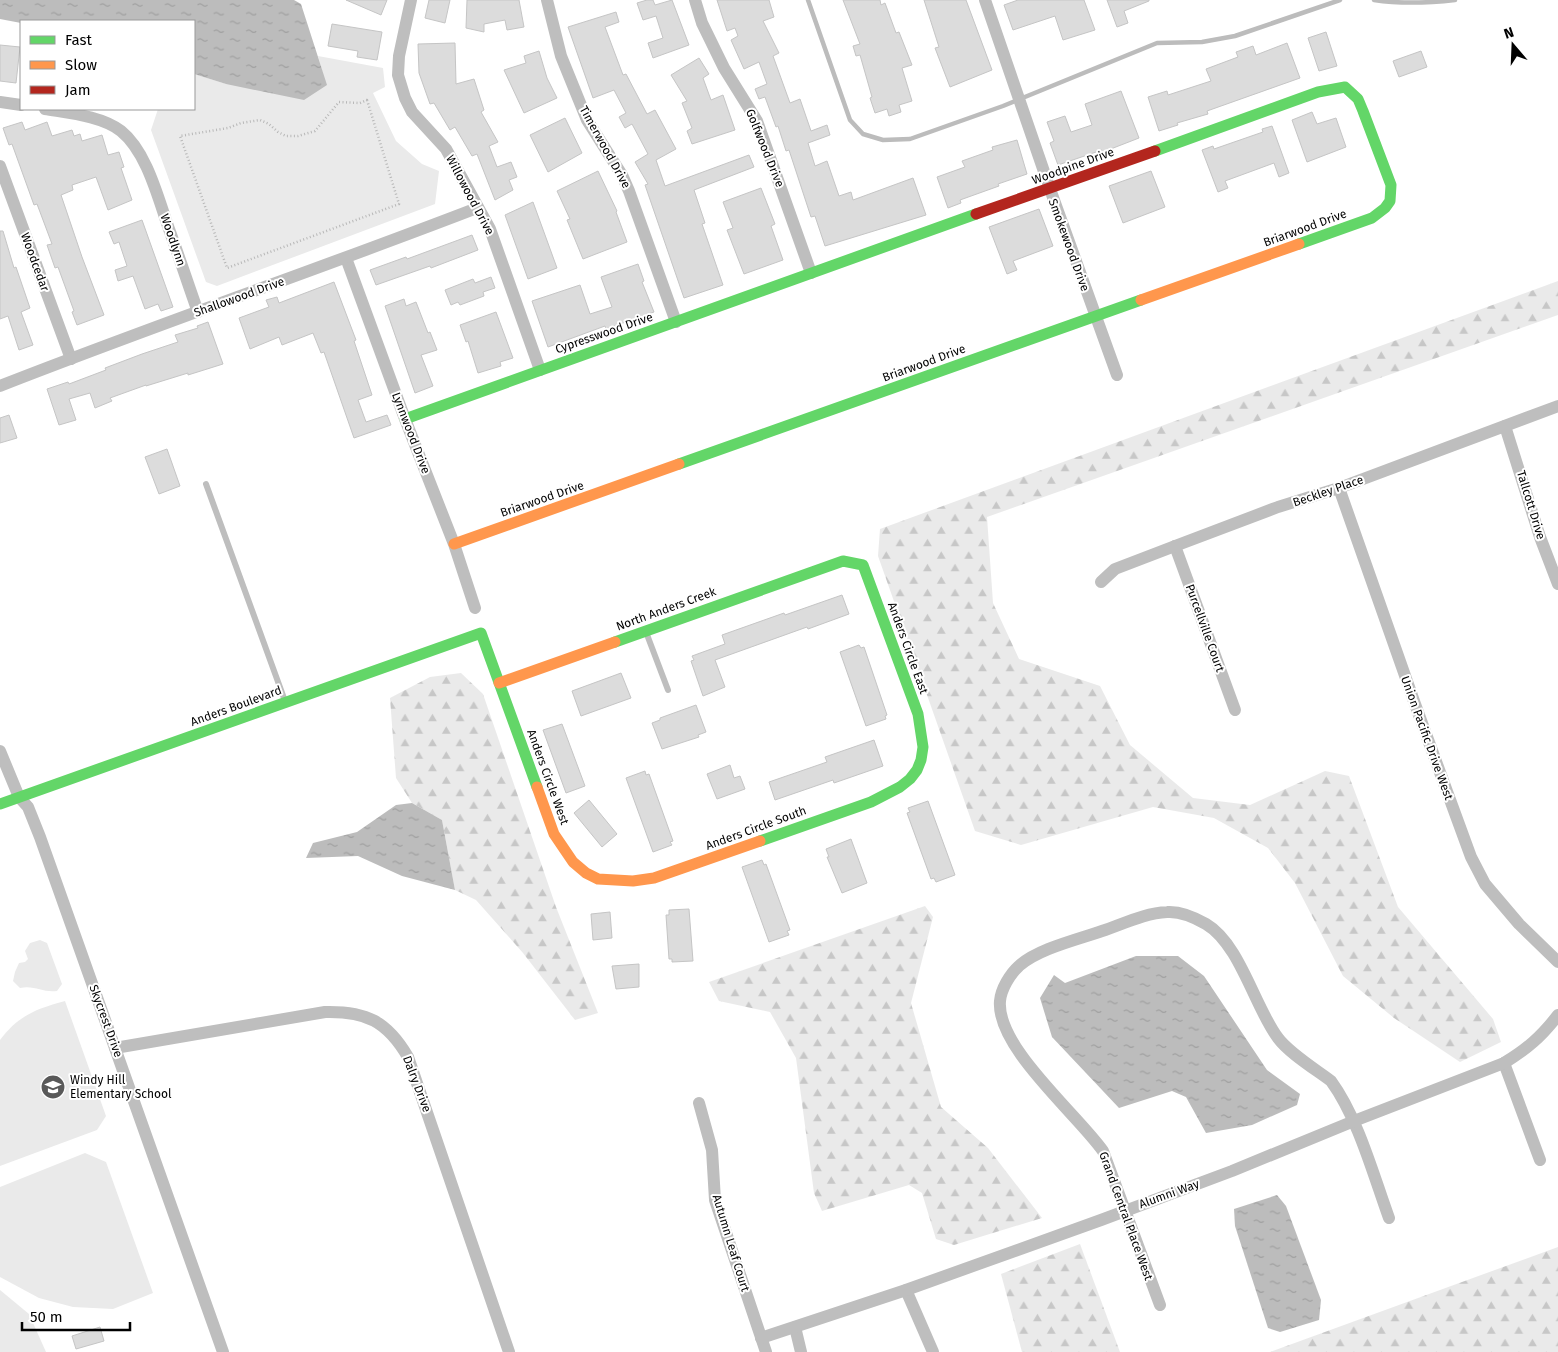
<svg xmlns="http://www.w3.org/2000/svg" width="1558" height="1352" viewBox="0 0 1558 1352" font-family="'Fira Sans',sans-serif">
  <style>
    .forest { fill: url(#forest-firs) }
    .park { fill: #eaeaea }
    .water { fill: url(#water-ripples) }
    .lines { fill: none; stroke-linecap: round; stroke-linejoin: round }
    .stream { stroke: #bcbcbc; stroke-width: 4.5 }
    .building { fill: #dcdcdc; stroke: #c5c5c5 }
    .path { stroke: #b8b8b8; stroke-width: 2.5; stroke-dasharray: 1 2.5; stroke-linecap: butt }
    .lane { stroke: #bebebe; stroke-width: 6 }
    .street { stroke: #bebebe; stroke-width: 12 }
    .fast { stroke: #63d668; stroke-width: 11 }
    .slow { stroke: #ff974d; stroke-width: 11 }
    .jam { stroke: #b3261e; stroke-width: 11 }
    .labels { text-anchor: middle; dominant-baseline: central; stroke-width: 4; stroke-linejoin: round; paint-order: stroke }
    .street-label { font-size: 12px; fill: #000; stroke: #fff }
    .poi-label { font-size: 12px; fill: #000; stroke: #fff; text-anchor: start }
  </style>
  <defs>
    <pattern id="forest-firs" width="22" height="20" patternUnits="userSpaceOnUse" patternTransform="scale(1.25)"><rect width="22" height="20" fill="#eaeaea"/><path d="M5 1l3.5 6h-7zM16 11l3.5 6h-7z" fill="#c7c7c7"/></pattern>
    <pattern id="water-ripples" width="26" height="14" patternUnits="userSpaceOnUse" patternTransform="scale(1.25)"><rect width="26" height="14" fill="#bcbcbc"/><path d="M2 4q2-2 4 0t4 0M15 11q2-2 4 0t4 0" fill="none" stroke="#a0a0a0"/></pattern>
  </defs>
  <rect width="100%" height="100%" fill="#fff"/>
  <!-- forest -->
  <g class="forest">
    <path d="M1558,281V315L987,517L993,603L1019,659L1100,686L1130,745L1193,798L1250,805L1325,771L1349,776L1398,907L1493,1019L1501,1042L1460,1062L1394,1018L1343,976L1295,883L1268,848L1214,818L1153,807L1021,845L975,831L878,556L880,529Z"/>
    <path d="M461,673L483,694L556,907L598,1013L575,1020L523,953L476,900L455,890L442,820L412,803L396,778L390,698L430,677Z"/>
    <path d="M925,906L933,917L911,1003L941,1107L988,1148L1042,1218L954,1245L936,1239L922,1193L909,1185L822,1211L814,1193L796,1058L770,1012L719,1001L709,982Z"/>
    <path d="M1080,1244L1120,1352H1022L1001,1274Z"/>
    <path d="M1558,1247V1352H1270Z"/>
  </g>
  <!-- park -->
  <g class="park">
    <path d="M318,56L383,68L385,87L373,93L396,141L422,164L439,171L435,204L217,286L206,282L151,130L158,109H194V74L226,84L326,85Z"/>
    <path d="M40,940L47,943L62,984L57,991C43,993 35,985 20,988L13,981L15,972L19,963L25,962L28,959L25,951L30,943Z"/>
    <path d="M65,1001L106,1116L97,1130L0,1166V1040C19,1015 36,1009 65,1001Z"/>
    <path d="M85,1153L106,1162L153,1293L113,1309L73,1307L39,1298L0,1277V1187Z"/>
    <path d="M0,1290L29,1314L46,1352H0Z"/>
  </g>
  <!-- water -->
  <g class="water">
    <path d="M0,0H294L301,4L327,85L304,100L226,84L194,74V21H21V23L0,19Z"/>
    <path d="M412,803L442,820L455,890L402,876L358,856L306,858L313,843L357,832L396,805Z"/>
    <path d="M1136,956H1178L1204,976L1267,1070L1300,1094L1297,1105L1252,1125L1206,1133L1186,1097L1172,1091L1119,1108L1052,1037L1040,998L1054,975L1065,983Z"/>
    <path d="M1277,1195L1286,1206L1321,1300L1319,1320L1280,1332L1268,1328L1235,1226L1234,1209Z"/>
  </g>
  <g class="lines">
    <!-- stream -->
    <g class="stream">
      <path d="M808,0L850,120L863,134L883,140L910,139L1003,106L1157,43L1202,42L1235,36L1340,0"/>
      <path d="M1374,0C1401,4 1428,3 1455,0"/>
    </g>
  </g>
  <!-- building -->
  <g class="building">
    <path d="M346,0H387L381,15Z"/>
    <path d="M429,0H450L445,23L425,18Z"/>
    <path d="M467,0H519L524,27L507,30L505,20L484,24V32L466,28Z"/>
    <path d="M647,0H653L655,5L672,0L689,45L653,58L648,43L663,38L656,16L643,20L637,3Z"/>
    <path d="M717,0H769L774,17L763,21L779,53L773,56L790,103L800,99L811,131L827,125L830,135L808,143L815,166L827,161L839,196L851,192L853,200L913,178L926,215L825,246L815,216L811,217L789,150L786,151L778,126L776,127L765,97L759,99L755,89L767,84L759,62L744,69L731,40L738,36L735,28L727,31Z"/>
    <path d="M843,0H880L881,5L885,3L896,33L899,32L912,65L902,68L912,101L899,105L901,112L889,116L887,109L875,113L870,98L872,97L860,55L856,56L853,46L860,44Z"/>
    <path d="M924,0H966L992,70L950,87L935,48L939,47Z"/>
    <path d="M1018,0H1084L1095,30L1063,40L1055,16L1013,30L1004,5Z"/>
    <path d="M1107,0H1149V1L1124,11L1128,23L1117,27Z"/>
    <path d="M616,12L619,22L605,27L623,75L626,74L647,114L655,110L676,149L656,160L665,186L749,155L754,167L694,190L705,223L702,224L723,285L684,298L645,185L648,184L635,162L648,154L632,124L625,128L619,117L626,113L614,90L593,98L568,27Z"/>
    <path d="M332,24L382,32L377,60L357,57L358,51L328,46Z"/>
    <path d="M1326,32L1337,66L1319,71L1308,38Z"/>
    <path d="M455,43L456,84L474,79L484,110L481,112L498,142L489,146L497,167L511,162L517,177L509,180L513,190L495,200L477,154L472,156L455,127L450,130L434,103L430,104L419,73L418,44Z"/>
    <path d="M1287,43L1300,78L1207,111L1208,114L1177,123L1178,125L1159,131L1148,97L1167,91L1168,95L1211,81L1206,69L1238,57L1236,52L1253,46L1256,55Z"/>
    <path d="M0,45L20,47L16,83L0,81Z"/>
    <path d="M539,51L547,78L557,98L524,113L504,70L526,63L524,56Z"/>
    <path d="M1421,51L1427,67L1399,77L1393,61Z"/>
    <path d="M699,58L709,74L703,78L711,100L723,95L735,130L692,144L687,131L692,128L682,103L687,101L671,75Z"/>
    <path d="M1121,91L1139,138L1103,152L1102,150L1058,165L1050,143L1054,141L1047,122L1065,116L1071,132L1092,125L1085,104Z"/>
    <path d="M1312,112L1317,124L1336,118L1346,147L1307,162L1292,120Z"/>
    <path d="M565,118L582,153L548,172L530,135Z"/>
    <path d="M22,122L25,130L47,122L52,136L72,130L74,136L80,134L82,141L102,135L108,155L119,152L124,167L121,168L132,200L108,210L96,177L72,185L73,190L61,195L82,257L104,315L77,325L72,312L74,311L58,267L55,268L47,245L52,244L37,204L34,205L12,144L9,145L3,128Z"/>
    <path d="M1272,126L1289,173L1279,177L1274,163L1225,181L1228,188L1218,192L1202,150L1213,146L1214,149L1263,132L1262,129Z"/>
    <path d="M1017,140L1027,174L998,184L999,186L960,200L961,203L948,208L937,177L965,167L962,161L993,150L992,147Z"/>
    <path d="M598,171L617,211L616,212L627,242L583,259L567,220L570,219L557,191Z"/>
    <path d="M1151,171L1165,207L1123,223L1109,186Z"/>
    <path d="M761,188L775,224L771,226L783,260L744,274L727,230L733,228L723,202Z"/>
    <path d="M533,202L557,268L528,279L505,215Z"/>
    <path d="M1039,209L1053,246L1013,261L1017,270L1007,274L989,227Z"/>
    <path d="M142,220L173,307L161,311L158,304L145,309L133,276L118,281L115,270L127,266L119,242L114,244L109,232Z"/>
    <path d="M0,231H3L14,268L16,267L30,308L21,312L33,345L19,350L8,316L0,319Z"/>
    <path d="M472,235L478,250L431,268L430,266L376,285L370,270L406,257L407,259Z"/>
    <path d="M638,264L644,281L642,282L654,312L606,329L605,326L548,347L532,301L580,285L590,314L612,307L601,277Z"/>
    <path d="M491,277L495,288L483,292L484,296L460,305L458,302L451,305L445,290L473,279L475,283Z"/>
    <path d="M334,282L356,340L354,341L372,395L358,400L366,422L387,415L391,425L354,438L324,352L321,353L313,333L282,345L279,337L250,349L239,318L269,307L266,300L277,297L279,303Z"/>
    <path d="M404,299L406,306L416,302L428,333L430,332L437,350L421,355L433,386L415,393L385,306Z"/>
    <path d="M496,312L513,358L500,362L501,366L478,373L468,341L466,342L460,325Z"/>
    <path d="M208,322L223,364L188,375V373L146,386V385L110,398L112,401L95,408L90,393L69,399L76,420L59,425L47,389L68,382L69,384L106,370L105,368L142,354L178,342L175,335L198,328L197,326Z"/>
    <path d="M9,415L17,438L0,443V418Z"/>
    <path d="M167,449L180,486L159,494L145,457Z"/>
    <path d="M842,595L849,614L808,629L807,627L715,660L725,687L703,696L691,661L694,660L692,656L725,644L722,635L784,613L785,615Z"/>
    <path d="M859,645L861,648L864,647L887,715L885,716L886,719L866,726L840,652Z"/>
    <path d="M621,673L631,698L581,716L572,691Z"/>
    <path d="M696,705L706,732L698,735L699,737L662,749L652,723L660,720V718Z"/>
    <path d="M562,724L585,786L566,793L543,730Z"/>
    <path d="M874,740L883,766L834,783L833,780L775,800L769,782L827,762L825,757Z"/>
    <path d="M730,765L734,778L740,776L745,789L717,799L707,774Z"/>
    <path d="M645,771L646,775L649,774L673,841L670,842L672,845L653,852L626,778Z"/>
    <path d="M589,800L617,834L602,847L574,813Z"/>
    <path d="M928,801L955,875L936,882L934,878L931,879L907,813L910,812L908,808Z"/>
    <path d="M851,839L867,883L842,893L827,857H829L826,849Z"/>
    <path d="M762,860L764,865L766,864L790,930L787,931L789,935L769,942L742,867Z"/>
    <path d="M689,909L693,961L672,962V959H669L666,915H669V910Z"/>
    <path d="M610,912L612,938L593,940L591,914Z"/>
    <path d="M639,964V987L616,989L612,966Z"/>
    <path d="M100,1327L104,1341L76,1349L72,1336Z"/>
  </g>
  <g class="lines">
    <!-- path -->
    <path class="path" d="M367,100L399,204L227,268L180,136L228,128L241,123L260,120L269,124L278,132L286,136H298L315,131L339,102L360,103Z"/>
    <!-- lane -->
    <g class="lane">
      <path d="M206,484L285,701"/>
      <path d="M646,632L668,690"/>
    </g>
    <!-- street -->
    <g class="street">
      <path d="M411,0L399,56L398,75L405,98L412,112L446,149L490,229L540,370"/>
      <path d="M547,0L561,56L587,120L622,175L629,191L676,322"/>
      <path d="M695,0L702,23L724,68L757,121L811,273"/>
      <path d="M985,0L1050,189L1117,375"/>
      <path d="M0,102L21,105"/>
      <path d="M45,109C68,113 102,116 121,131C147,152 158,198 169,229C179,256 188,284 198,312"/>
      <path d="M0,166L71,359"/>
      <path d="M346,258L405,419L454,544L475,608"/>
      <path d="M0,386C158,324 319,269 477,208"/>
      <path d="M1505,426L1540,537L1558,584"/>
      <path d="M1339,488L1415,704L1471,857L1485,884L1519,924L1558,962"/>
      <path d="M1175,546L1235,710"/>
      <path d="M1101,582L1115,569L1175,546L1278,507L1339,488L1558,406"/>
      <path d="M0,751L19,797L28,807L40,837L223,1352"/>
      <path d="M115,1048L325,1012C366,1011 387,1021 408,1057L509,1352"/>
      <path d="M1504,1063L1540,1160"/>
      <path d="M699,1103L712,1150L715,1200L766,1352"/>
      <path d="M906,1290L933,1352"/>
      <path d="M1160,1305L1103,1151C1077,1114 996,1047 1000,1001C1001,989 1010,974 1019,966C1037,949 1079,939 1102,931C1123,924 1145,913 1167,912C1181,911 1194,917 1206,924C1240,944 1255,1008 1278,1038C1289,1053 1315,1069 1331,1081C1358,1118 1373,1174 1389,1218"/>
      <path d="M795,1327L801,1352"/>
      <path d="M761,1338L906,1290L1101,1220L1232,1171L1354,1121L1504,1063C1527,1049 1541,1037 1558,1015"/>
    </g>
    <!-- fast -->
    <g class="fast">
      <path d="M1155,151L1318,92L1345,87L1358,99L1363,111L1391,185L1390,201L1385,208L1372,218L1299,244"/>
      <path d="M405,419L976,214"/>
      <path d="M679,464L1141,300"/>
      <path d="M615,642L843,561L863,565L918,714L923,747L921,760L917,770L910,779L900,787L871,802L760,841"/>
      <path d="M0,804L481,633L537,787"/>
    </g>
    <!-- slow -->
    <g class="slow">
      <path d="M1141,300L1299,244"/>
      <path d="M454,544L679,464"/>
      <path d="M499,683L615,642"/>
      <path d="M537,787L554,834L573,862L586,873L598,879L633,881L654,878L760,841"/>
    </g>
    <!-- jam -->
    <path class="jam" d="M976,214L1155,151"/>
  </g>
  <!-- icons -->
  <defs>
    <symbol id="school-disc" viewBox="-11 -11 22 22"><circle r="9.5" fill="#595959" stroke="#fff"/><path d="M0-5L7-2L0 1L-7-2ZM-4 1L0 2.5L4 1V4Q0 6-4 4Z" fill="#fff"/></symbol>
  </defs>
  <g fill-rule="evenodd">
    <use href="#school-disc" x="39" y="1073" width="28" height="28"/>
  </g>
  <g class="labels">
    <!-- street labels -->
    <g class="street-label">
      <text transform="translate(605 147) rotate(61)">Timerwood Drive</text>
      <text transform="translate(765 148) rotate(68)">Golfwood Drive</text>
      <text transform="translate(1073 166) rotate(-20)">Woodpine Drive</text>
      <text transform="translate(470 195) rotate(62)">Willowood Drive</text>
      <text transform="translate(1305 228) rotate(-20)">Briarwood Drive</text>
      <text transform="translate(173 240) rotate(71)">Woodlynn</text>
      <text transform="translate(1069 245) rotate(70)">Smokewood Drive</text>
      <text transform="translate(35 262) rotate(70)">Woodcedar</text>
      <text transform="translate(239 297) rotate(-20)">Shallowood Drive</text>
      <text transform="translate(604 333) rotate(-19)">Cypresswood Drive</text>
      <text transform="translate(924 363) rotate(-20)">Briarwood Drive</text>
      <text transform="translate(411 433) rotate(69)">Lynnwood Drive</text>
      <text transform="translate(1328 491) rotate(-19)">Beckley Place</text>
      <text transform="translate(542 499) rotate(-19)">Briarwood Drive</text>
      <text transform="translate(1531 505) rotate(73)">Tallcott Drive</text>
      <text transform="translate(666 609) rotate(-20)">North Anders Creek</text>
      <text transform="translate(1205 628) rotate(70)">Purcellville Court</text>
      <text transform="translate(908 648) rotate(70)">Anders Circle East</text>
      <text transform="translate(236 706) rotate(-20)">Anders Boulevard</text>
      <text transform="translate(1427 738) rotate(70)">Union Pacific Drive West</text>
      <text transform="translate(548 777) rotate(70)">Anders Circle West</text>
      <text transform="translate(756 828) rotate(-20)">Anders Circle South</text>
      <text transform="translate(106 1021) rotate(70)">Skycrest Drive</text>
      <text transform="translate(417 1084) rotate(69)">Dalry Drive</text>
      <text transform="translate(1169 1194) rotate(-20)">Alumni Way</text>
      <text transform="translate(1126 1216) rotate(70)">Grand Central Place West</text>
      <text transform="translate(731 1243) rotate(73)">Autumn Leaf Court</text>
    </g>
    <!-- poi labels -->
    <g class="poi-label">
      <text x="70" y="1080">Windy Hill<tspan x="70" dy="14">Elementary School</tspan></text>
    </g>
  </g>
  <!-- legend -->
  <rect x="20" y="20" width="175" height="90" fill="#ffffff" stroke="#999999"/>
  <rect x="30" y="36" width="25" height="8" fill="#63d668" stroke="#999999"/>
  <text x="65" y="45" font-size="15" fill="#000000">Fast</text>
  <rect x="30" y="61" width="25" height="8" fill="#ff974d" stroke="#999999"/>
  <text x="65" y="70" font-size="15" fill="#000000">Slow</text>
  <rect x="30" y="86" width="25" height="8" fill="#b3261e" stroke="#999999"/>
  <text x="65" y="95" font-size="15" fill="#000000">Jam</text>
  <!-- north arrow -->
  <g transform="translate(1513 45) rotate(341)" stroke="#ffffff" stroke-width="4" paint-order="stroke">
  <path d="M0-4L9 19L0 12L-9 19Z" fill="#000000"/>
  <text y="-8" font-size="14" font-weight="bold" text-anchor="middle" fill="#000000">N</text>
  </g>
  <!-- scale -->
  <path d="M22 1322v8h108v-8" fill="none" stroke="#000000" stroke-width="2.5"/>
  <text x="30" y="1322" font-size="15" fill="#000000" stroke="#ffffff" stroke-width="4" paint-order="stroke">50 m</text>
</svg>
